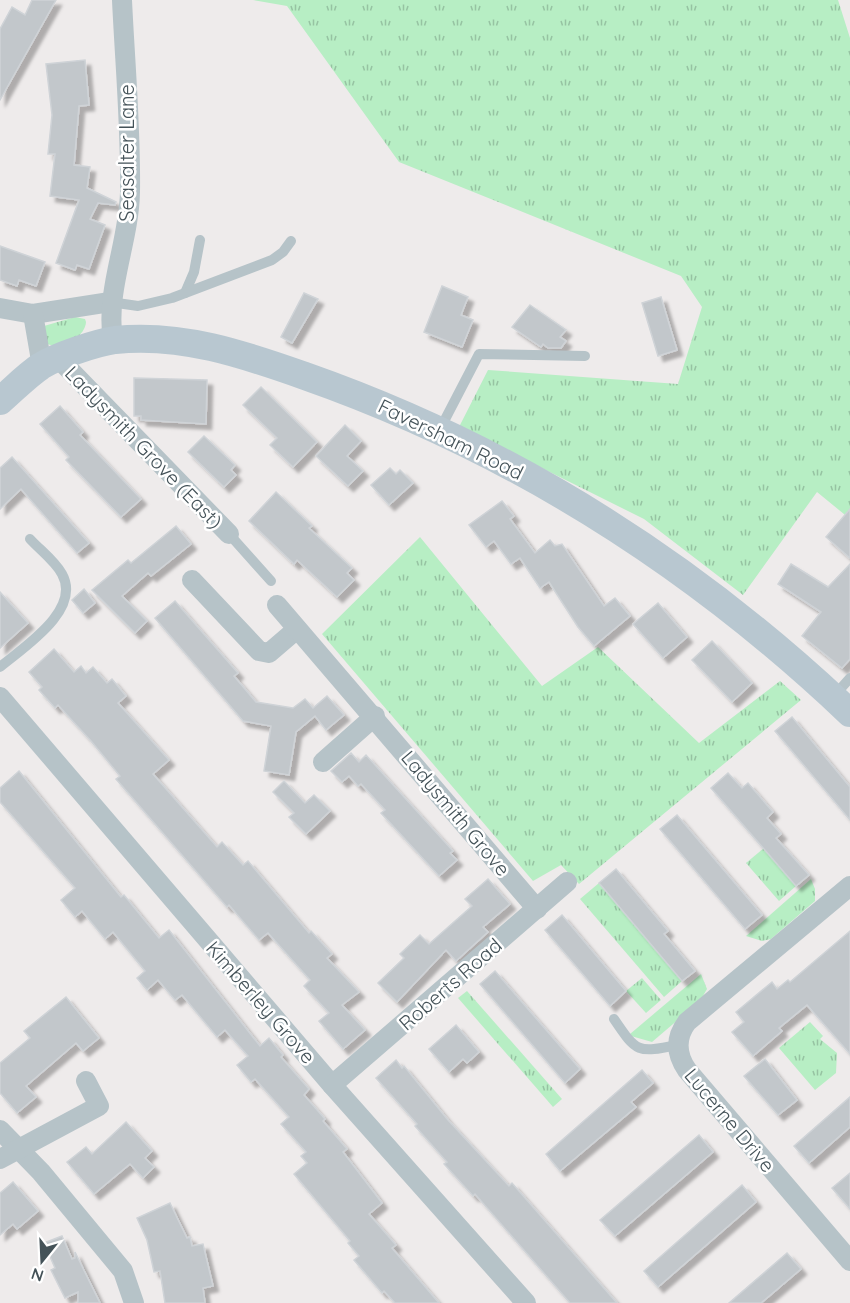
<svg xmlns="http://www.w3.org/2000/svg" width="850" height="1303" viewBox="0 0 850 1303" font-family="Quicksand,sans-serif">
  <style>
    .grass { fill: url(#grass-tufts) }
    .building { fill: #c2c7cb; stroke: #cfd3d7; stroke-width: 1.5; filter: url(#shadow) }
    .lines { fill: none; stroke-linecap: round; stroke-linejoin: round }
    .lane { stroke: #b6c3c8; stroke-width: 10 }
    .street { stroke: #b6c3c8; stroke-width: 20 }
    .secondary { stroke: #b8c7d0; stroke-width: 28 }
    .labels { text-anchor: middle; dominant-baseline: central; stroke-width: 5; stroke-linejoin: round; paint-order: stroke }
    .street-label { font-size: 20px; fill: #445258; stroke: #fff }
  </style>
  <defs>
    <pattern id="grass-tufts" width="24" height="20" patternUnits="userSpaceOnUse" patternTransform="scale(1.5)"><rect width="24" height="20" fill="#b7eec4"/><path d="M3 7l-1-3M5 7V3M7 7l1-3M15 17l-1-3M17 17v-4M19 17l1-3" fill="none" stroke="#96c3a2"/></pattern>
    <filter id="shadow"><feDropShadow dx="5.5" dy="5.5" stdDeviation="1.5" flood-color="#0004"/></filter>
  </defs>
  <rect width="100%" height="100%" fill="#eeebeb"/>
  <!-- grass -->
  <g class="grass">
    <path d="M253,0H838L850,38V519L817,492L743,595L644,519L459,427L488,370L678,384L702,307L681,276L399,162L287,6Z"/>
    <path d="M75,317L85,319L86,322C85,338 61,349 47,344L44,326Z"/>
    <path d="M420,537L542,686L598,647L699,743L780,681L801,700L579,884L561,865L533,881L322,634Z"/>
    <path d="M764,848L796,886L779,901L746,863Z"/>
    <path d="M811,879L815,889V901L771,939L762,941L746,936Z"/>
    <path d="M599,883L682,981L664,997L580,899Z"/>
    <path d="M701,974L707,989L700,1001L652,1042L631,1036L630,1034Z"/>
    <path d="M642,978L661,1000L646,1013L626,991Z"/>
    <path d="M467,991L562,1099L553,1107L458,998Z"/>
    <path d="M810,1022L823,1036L820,1039L837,1053L836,1073L815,1090L779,1048Z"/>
  </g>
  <!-- building -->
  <g class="building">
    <path d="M32,0H56L0,100V29L12,7L25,15Z"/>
    <path d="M85,60L89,105L79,106L74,165L90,167L87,188L116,202L115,205L98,203L90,219L105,225L89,269L77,265L75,270L56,263L79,200L50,196L55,154H48L52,115L46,64Z"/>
    <path d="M0,246L45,262L36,286L19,280L17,286L0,280Z"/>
    <path d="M442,286L468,297L461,315L473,320L462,347L424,332Z"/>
    <path d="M304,293L318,299L292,343L281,337Z"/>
    <path d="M661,297L677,350L658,356L642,303Z"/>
    <path d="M530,305L566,330L560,337L566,341L561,348H548L543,344L541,347L512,327Z"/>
    <path d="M134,378L207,380L206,424L141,420V416H134Z"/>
    <path d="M261,387L317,442L293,467L270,445L277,438L243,405Z"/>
    <path d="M60,406L83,432L80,435L141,499L121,517L66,460L69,457L40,424Z"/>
    <path d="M345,425L361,441L347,456L363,471L348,486L316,456Z"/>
    <path d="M204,436L235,465L231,470L236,475L224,487L188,452Z"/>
    <path d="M12,457L89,543L77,553L21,489L0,509V468Z"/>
    <path d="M390,468L396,474L400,470L413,483L389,505L371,485Z"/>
    <path d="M276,492L312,526L309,528L352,568L347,573L354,580L337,597L297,560L294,564L249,521Z"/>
    <path d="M502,501L514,516L510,519L535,553L550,540L555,546L562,544L604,606L615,598L630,616L594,646L578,627L549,582L540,588L520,558L511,564L494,541L486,547L469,525Z"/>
    <path d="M850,509V558L826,537Z"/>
    <path d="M176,526L191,544L151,576L148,573L122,596L147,621L135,633L92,590L128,560L131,563Z"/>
    <path d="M791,564L828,587L850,564V659L842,668L802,636L821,612L778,584Z"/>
    <path d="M84,589L95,603L83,613L72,600Z"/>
    <path d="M0,592L28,623L0,648Z"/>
    <path d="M175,601L238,673L234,676L256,702L293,708L305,699L313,708L327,696L344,715L326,730L315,716L296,732L289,775L264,771L271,726L243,721L155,618Z"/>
    <path d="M658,603L687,637L663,658L633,624Z"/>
    <path d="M712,641L752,683L732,702L692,660Z"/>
    <path d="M54,649L74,672L81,666L86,673L93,667L107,683L112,679L126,696L118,703L169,760L153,774L217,847L222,842L243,865L248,861L309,933L311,931L332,954L327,958L359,992L342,1005L365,1030L343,1049L319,1021L329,1013L304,986L310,980L268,933L259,940L229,905L227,907L116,779L120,776L91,741L58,705L55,708L39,690L42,687L29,672Z"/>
    <path d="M792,717L850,787V820L775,731Z"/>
    <path d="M351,753L359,762L366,755L453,851L450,853L457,860L439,876L381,813L385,810L361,784L358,786L349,776L342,782L331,771Z"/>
    <path d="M19,771L121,897L124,895L159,938L169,930L260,1046L269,1038L283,1055L281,1057L309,1089L304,1095L325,1119L323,1121L347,1149L343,1152L382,1203L369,1214L396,1245L392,1248L439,1303H395L384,1291L382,1293L354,1260L359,1256L348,1243L350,1241L294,1174L307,1163L301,1156L306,1152L281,1124L289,1117L255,1079L251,1082L237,1065L248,1056L225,1030L217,1037L182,995L175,1000L158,980L147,990L137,978L145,971L113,932L105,939L82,911L75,917L61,900L75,888L0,802V788Z"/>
    <path d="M728,773L742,788L748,783L773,812L767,818L781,834L776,838L809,875L796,886L711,788Z"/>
    <path d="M284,781L305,803L314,795L330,811L306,834L289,817L294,813L273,792Z"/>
    <path d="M677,815L762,915L745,929L660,829Z"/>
    <path d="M616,869L668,931L664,934L695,971L682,981L599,883Z"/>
    <path d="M488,879L510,904L483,927L488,932L456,961L446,950L397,1002L378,983L404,958L400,954L420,935L429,944L472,906L465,899Z"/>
    <path d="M562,915L626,991L610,1006L545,930Z"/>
    <path d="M850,931V1054L807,1005L779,1028L782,1031L753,1056L732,1032L744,1022L736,1012L772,982L777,989L788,980L790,982Z"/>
    <path d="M495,971L580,1069L565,1083L480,984Z"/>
    <path d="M66,997L99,1038L83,1051L76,1043L26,1086L36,1097L17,1113L0,1093V1063L30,1038L24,1031Z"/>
    <path d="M456,1025L479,1052L467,1063L463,1059L449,1072L429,1049Z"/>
    <path d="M765,1059L797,1100L778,1115L744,1076Z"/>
    <path d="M396,1060L402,1068L404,1066L448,1120L509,1186L512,1183L617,1303H570L475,1194L473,1196L444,1164L447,1162L415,1126L417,1124L376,1078Z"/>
    <path d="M642,1070L653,1083L631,1102L636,1107L560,1171L546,1154Z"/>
    <path d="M850,1097V1127L809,1163L794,1146Z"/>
    <path d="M126,1122L152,1151L145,1158L154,1167L143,1178L130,1164L94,1194L67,1162L86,1147L92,1154Z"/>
    <path d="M699,1135L713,1152L615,1236L600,1220Z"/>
    <path d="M850,1173V1209L832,1188Z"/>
    <path d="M13,1182L38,1211L17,1229L13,1224L0,1235V1193Z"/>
    <path d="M742,1185L756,1202L658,1287L644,1271Z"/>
    <path d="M170,1203L187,1238L190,1237L192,1246L203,1244L213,1286L203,1288L205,1303H165L160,1271L154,1272L147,1240L137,1218Z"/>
    <path d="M62,1236L72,1259L75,1258V1252L100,1303H78V1292L65,1298L51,1270L55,1268L44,1243Z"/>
    <path d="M787,1253L801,1269L761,1303H729Z"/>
  </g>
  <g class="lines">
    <!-- lane -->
    <g class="lane">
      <path d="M185,293L194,272L200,240"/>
      <path d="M110,302L138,306L172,298L272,260L283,252L291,241"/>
      <path d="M439,431L479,354L585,356"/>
      <path d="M229,534L271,581"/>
      <path d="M0,667C24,647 82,610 62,574C55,561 40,550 30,539"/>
      <path d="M834,696L850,678"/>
      <path d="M614,1019C637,1053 637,1053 678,1045"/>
    </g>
    <!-- street -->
    <g class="street">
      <path d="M0,308L33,314L110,302"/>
      <path d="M33,314L42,366"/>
      <path d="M113,341C105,290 129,243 130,192C131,128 125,64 122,0"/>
      <path d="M59,359L229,534"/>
      <path d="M192,580L259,651L269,653L297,629"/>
      <path d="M277,605L537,909"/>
      <path d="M0,697L332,1085L526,1303"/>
      <path d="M323,762L375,716"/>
      <path d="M850,886L687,1022C675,1038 676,1054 687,1070L850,1261"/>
      <path d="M332,1085L567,882"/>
      <path d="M0,1130L41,1172L123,1271L134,1303"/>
      <path d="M0,1159L99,1106L86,1081"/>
    </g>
    <!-- secondary -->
    <path class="secondary" d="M0,401C13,390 26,376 41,366C57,356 95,343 115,340C181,333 243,354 305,376C510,448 693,564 850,713"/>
  </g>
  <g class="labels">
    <!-- street labels -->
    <g class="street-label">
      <text transform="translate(126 153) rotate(-90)">Seasalter Lane</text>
      <text transform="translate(451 439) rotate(26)">Faversham Road</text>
      <text transform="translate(144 447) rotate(46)">Ladysmith Grove (East)</text>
      <text transform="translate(456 813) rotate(50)">Ladysmith Grove</text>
      <text transform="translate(450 984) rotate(-41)">Roberts Road</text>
      <text transform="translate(261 1002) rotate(49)">Kimberley Grove</text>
      <text transform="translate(730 1120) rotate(50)">Lucerne Drive</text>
    </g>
  </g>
  <!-- north arrow -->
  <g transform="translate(42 1261) rotate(198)" stroke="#ffffff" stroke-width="4.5" paint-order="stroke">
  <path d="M0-4.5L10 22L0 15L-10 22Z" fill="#445258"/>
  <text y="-9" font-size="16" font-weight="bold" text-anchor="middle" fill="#445258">N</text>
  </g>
</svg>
